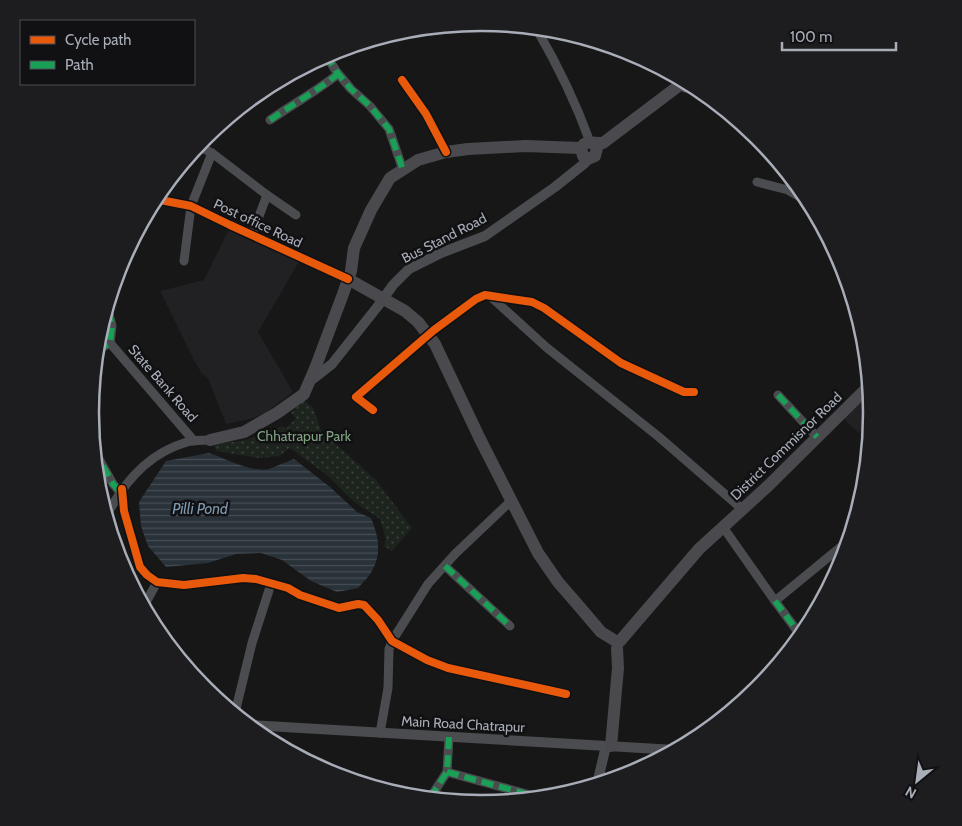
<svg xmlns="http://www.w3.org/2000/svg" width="962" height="826" viewBox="0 0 962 826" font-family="Cabin,sans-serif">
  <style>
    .built { fill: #212123 }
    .park { fill: url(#park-dots) }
    .water { fill: url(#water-rules) }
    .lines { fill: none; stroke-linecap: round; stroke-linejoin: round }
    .minor { stroke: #4b4c50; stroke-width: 9 }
    .tertiary { stroke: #4b4c50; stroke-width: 10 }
    .secondary { stroke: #4a4a4e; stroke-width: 12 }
    .quiet { stroke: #1a9f57; stroke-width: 6; stroke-dasharray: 12 6; stroke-linecap: butt }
    .cycleway-casing { stroke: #111113; stroke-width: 11 }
    .cycleway { stroke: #e8590c; stroke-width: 8 }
    .labels { text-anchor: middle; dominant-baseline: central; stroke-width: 5; stroke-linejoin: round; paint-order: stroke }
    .street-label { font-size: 14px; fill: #a8adb8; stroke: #111113 }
    .park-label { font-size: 14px; fill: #7fa381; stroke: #111113 }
    .water-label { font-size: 15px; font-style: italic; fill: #7f9bb3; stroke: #111113 }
    .rim { fill: none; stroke: #a8adb8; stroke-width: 2.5 }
  </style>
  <defs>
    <pattern id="park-dots" width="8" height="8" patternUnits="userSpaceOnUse" patternTransform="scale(1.25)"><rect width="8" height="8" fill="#1d241e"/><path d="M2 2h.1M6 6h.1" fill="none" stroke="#3b413d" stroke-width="1.8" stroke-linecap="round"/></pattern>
    <pattern id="water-rules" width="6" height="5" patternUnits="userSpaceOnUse" patternTransform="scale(1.25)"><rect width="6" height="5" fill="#2a3239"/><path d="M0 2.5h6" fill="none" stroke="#464d54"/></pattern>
  </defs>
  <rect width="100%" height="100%" fill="#171717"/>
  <!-- built -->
  <g class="built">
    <path d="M230,227L300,260L258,332L293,392L265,413L254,418L226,424L208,378L202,374L194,360L160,291L204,280Z"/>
    <path d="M870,393L871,413L870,433L865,428L859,433L844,419Z"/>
  </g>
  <!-- park -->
  <path class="park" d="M304,400L314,409L321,431L376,480L412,528L392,551L384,546L386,539L380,519L353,501L327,475L290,448L279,456L259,458L217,451L213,445L246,440L283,426L286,429L296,418L291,413Z"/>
  <!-- water -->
  <path class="water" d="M209,453C225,458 251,473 269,469C277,466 286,462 294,459L330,487L357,512L371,518C378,535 382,552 373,569C370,576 363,582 358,588L337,592L311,581L282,560L261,553L236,554L208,563L166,567L148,546L141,526L139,502L166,461Z"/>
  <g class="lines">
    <!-- minor -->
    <g class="minor">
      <path d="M536,28C557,64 576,103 590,142"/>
      <path d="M326,55L336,71L351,89L370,106L389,129L403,170"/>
      <path d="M675,76L685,88"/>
      <path d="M402,80L426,114L446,152"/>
      <path d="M270,120C293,104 317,91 338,74"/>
      <path d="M198,146L212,153L267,195L252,235"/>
      <path d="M757,182L788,190L809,202"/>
      <path d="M267,195L296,215"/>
      <path d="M155,199L191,206L230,225L348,279"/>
      <path d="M184,261L191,206L212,153"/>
      <path d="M491,297L546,347L659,437L742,509"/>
      <path d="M110,343L194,441"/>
      <path d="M97,350L110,343L112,326L107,306"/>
      <path d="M778,395L817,437"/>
      <path d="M373,410L356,397L434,330L476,299L485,295L532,302L544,308L621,363L684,392H694"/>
      <path d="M94,450L113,484L120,492"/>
      <path d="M122,489L124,511L140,567L147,575L157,582L184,585L243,578L256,579L288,588L300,595L339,608L358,604L364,605L378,620L392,641L427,660L448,668L566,694"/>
      <path d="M106,517C123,483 149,453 187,442C194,440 203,440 210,440"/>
      <path d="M723,527L775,601L848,541"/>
      <path d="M445,566L510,626"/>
      <path d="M775,601L801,636"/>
      <path d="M144,606L157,582"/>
      <path d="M235,713L252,643L271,584"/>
      <path d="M380,733L388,688L389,649L392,641L428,584L455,554L512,500"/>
      <path d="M447,772L541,798"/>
      <path d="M430,798L447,772L449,737"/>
    </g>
    <!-- tertiary -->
    <g class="tertiary">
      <path d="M309,382L332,364L378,306L393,285L409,269L441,253L485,236L555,187L585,163L588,159"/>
      <path d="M249,725L676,750"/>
      <path d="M597,784L606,746"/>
    </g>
    <!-- secondary -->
    <g class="secondary">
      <path d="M594,144L597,148L595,156L588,159L583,156L581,148C585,139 595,144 603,143L685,81"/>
      <path d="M348,279L405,311L418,322L435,344L480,439L538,553L558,582L578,605L601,632L614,640"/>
      <path d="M210,440L244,432L277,413L304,394L316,366L343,294L351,271L354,248L371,210L390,178L418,160L446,152L468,149L525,146L581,148"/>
      <path d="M620,641L699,549L768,486L869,386"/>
      <path d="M611,746L618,668L617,648"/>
    </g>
    <!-- quiet -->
    <g class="quiet">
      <path d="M326,55L336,71L351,89L370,106L389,129L403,170"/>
      <path d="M675,76L685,88"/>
      <path d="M270,120C293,104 317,91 338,74"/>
      <path d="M97,350L110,343L112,326L107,306"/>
      <path d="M778,395L817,437"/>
      <path d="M94,450L113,484L120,492"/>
      <path d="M837,550L844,556"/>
      <path d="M445,566L510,626"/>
      <path d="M775,601L801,636"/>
      <path d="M447,772L541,798"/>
      <path d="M430,798L447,772L449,737"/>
    </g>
    <defs>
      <g id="cycleway">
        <path d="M402,80L426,114L446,152"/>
        <path d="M155,199L191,206L230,225L348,279"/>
        <path d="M373,410L356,397L434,330L476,299L485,295L532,302L544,308L621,363L684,392H694"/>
        <path d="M122,489L124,511L140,567L147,575L157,582L184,585L243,578L256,579L288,588L300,595L339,608L358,604L364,605L378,620L392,641L427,660L448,668L566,694"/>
      </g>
    </defs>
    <!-- cycleway casing -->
    <use href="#cycleway" class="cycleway-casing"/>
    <!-- cycleway -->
    <use href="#cycleway" class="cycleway"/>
  </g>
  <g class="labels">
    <!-- street labels -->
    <g class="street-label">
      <text transform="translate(258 223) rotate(25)">Post office Road</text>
      <text transform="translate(444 238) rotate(-27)">Bus Stand Road</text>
      <text transform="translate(163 383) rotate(49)">State Bank Road</text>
      <text transform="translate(786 446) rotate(-44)">District Commisnor Road</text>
      <text transform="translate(463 724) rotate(3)">Main Road Chatrapur</text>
    </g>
    <!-- park labels -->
    <g class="park-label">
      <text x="304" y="436">Chhatrapur Park</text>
    </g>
    <!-- water labels -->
    <g class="water-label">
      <text x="200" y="509">Pilli Pond</text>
    </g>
  </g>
  <!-- crop -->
  <path d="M0 0H962V826H0ZM99 413a382 382 0 1 1 764 0a382 382 0 1 1-764 0Z" fill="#1d1d20" fill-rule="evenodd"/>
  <path class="rim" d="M99 413a382 382 0 1 1 764 0a382 382 0 1 1-764 0Z"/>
  <!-- legend -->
  <rect x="20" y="20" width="175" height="65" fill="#111113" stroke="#4d4f55"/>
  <rect x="30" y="36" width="25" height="8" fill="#e8590c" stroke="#4d4f55"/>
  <text x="65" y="45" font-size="15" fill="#a8adb8">Cycle path</text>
  <rect x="30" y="61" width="25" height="8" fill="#1a9f57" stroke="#4d4f55"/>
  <text x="65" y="70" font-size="15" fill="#a8adb8">Path</text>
  <!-- north arrow -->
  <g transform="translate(917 781) rotate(209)" stroke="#111113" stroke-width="4" paint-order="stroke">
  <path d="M0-4L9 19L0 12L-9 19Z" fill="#a8adb8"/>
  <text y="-8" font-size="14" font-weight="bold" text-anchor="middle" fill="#a8adb8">N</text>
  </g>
  <!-- scale -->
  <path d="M782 42v8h114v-8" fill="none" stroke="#a8adb8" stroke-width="2.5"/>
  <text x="790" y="42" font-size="15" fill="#a8adb8" stroke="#111113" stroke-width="4" paint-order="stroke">100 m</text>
</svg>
